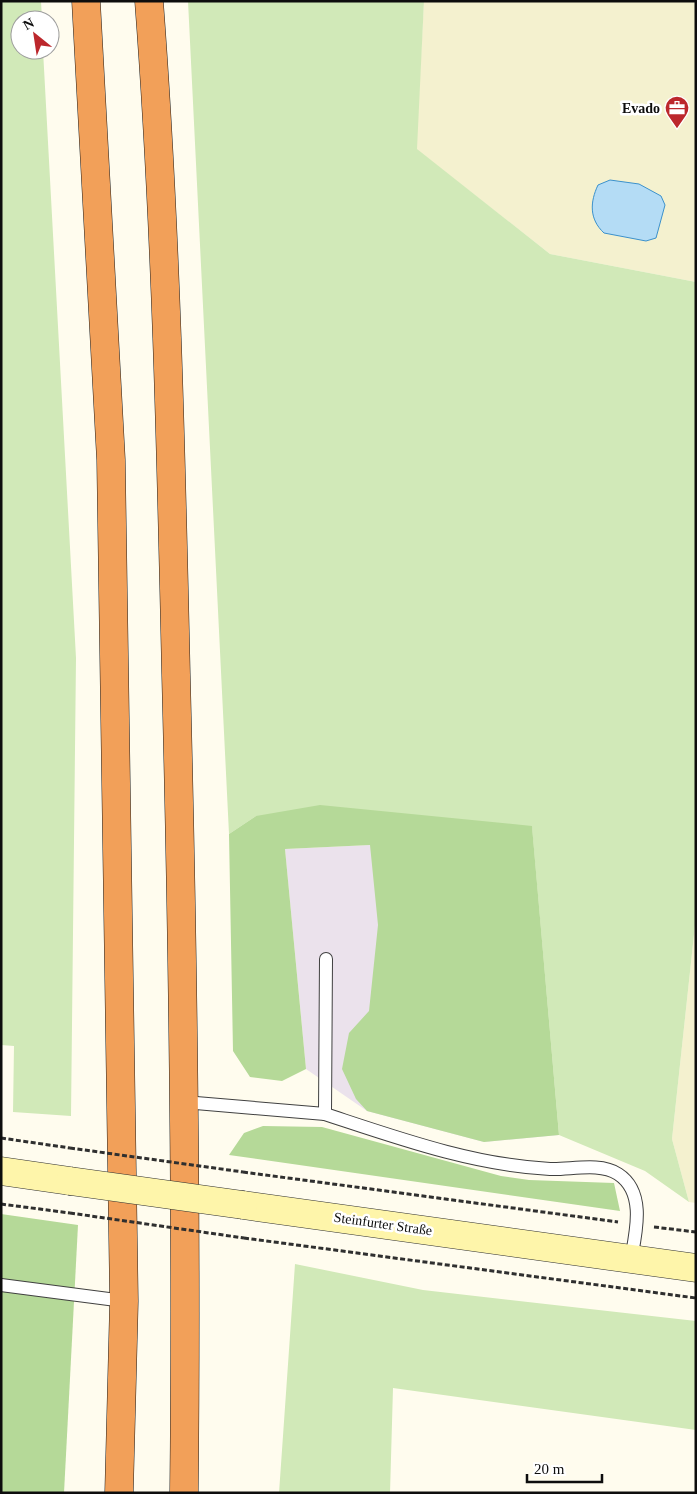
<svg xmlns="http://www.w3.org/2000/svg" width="697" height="1494" viewBox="0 0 697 1494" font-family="Georgia,serif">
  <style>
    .industrial { fill: #ebe2ec }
    .farmland { fill: #f4f1cf }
    .green { fill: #d1e9b8 }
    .forest { fill: #b5d998 }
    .water { fill: #b4dcf5; stroke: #3b91cc }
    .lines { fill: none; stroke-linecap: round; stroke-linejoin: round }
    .lane-casing { stroke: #404040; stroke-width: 14 }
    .secondary-casing { stroke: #2f2f2f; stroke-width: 29 }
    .highway-casing { stroke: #1e1e1e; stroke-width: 29 }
    .path { stroke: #2f2f2f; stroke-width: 3; stroke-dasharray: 5 2.5; stroke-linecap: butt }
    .lane { stroke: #fff; stroke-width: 12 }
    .secondary { stroke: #fef5aa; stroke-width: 28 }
    .highway { stroke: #f2a059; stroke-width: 28 }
    .secondary-bridge-casing { stroke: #2f2f2f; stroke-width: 29; stroke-linecap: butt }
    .path-bridge { stroke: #2f2f2f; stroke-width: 3; stroke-dasharray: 5 2.5; stroke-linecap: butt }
    .secondary-bridge { stroke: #fef5aa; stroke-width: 28 }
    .labels { text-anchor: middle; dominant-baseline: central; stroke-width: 5; stroke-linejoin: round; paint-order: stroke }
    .poi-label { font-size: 14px; font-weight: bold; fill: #0d0d0d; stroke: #fff; text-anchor: end }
    .street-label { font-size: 14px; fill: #0d0d0d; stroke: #fff }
  </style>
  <rect width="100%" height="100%" fill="#fffcee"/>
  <!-- industrial -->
  <path class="industrial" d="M370,845L559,1135L484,1142L367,1111L306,1069L285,849Z"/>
  <!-- farmland -->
  <g class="farmland">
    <path d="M424,1H696V282L550,254L416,149Z"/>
    <path d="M696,916V1203L689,1202L672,1139Z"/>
  </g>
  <!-- green -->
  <g class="green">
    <path d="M1,1H41L42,20H20V50H43L76,658L71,1116L13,1112L14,1046L1,1045Z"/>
    <path d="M188,1H424L417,149L550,254L696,282V916L672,1139L689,1202L645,1171L559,1135L532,827L256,816L229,834Z"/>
    <path d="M295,1264L423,1290L696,1321V1430L393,1388L390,1493H279Z"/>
  </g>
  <!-- forest -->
  <g class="forest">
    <path d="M320,805L532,826L559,1135L484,1142L367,1111L356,1099L342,1069L349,1033L369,1011L378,925L370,845L285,849L306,1069L282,1081L250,1077L233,1051L229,834L256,816Z"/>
    <path d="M263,1126L322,1127L501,1176L529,1180L614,1183L620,1211L229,1155L244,1133Z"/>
    <path d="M1,1214L78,1225L64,1493H1Z"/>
  </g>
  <!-- water -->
  <path class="water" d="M610,180L639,184L661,196L665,205L656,238L646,241L604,233C589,219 590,202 598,185Z"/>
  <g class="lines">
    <defs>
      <g id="lane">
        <path d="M326,959L325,1114C398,1138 473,1165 550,1169C570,1170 600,1162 618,1174C646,1192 636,1232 631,1259"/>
        <path d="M184,1102L325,1114"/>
        <path d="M1,1285L124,1301"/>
      </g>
      <g id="secondary">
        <path d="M1,1171L70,1181"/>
        <path d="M243,1205L696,1268"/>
      </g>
      <g id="highway">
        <path d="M86,1L111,460L124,1301L119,1493"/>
        <path d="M149,1C166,226 171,451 176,675C183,948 187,1220 184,1493"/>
      </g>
    </defs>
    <!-- lane casing -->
    <use href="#lane" class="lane-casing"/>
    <!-- secondary casing -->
    <use href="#secondary" class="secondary-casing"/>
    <!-- highway casing -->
    <use href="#highway" class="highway-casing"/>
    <!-- path -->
    <g class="path">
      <path d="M1,1138L70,1148"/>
      <path d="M243,1172L618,1222"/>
      <path d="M1,1204L70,1213"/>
      <path d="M654,1227L696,1232"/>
      <path d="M244,1238L696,1298"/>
    </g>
    <!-- lane -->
    <use href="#lane" class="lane"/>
    <!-- secondary -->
    <use href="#secondary" class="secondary"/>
    <!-- highway -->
    <use href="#highway" class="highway"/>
    <defs>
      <path id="secondary-bridge" d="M70,1181L243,1205"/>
    </defs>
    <!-- secondary-bridge casing -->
    <use href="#secondary-bridge" class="secondary-bridge-casing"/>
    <!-- path-bridge -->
    <g class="path-bridge">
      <path d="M70,1148L243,1172"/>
      <path d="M70,1213L244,1238"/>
    </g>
    <!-- secondary-bridge -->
    <use href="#secondary-bridge" class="secondary-bridge"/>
  </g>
  <!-- icons -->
  <defs>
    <symbol id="office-pin" viewBox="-11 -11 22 30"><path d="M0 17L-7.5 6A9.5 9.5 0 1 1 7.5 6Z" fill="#bc272c" stroke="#fff"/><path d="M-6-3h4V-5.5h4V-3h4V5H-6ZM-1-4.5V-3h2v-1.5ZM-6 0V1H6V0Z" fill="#fff"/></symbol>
  </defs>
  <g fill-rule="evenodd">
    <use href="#office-pin" x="663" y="94" width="28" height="38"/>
  </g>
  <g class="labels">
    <!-- poi labels -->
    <g class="poi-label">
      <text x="660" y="108">Evado</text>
    </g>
    <!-- street labels -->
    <g class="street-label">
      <text transform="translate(383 1224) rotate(8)">Steinfurter Straße</text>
    </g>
  </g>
  <!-- border -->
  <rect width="697" height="1494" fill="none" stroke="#0d0d0d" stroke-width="5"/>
  <!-- north arrow -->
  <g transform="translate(35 35) rotate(330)"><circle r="24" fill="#ffffff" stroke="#9e9e9e"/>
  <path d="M0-4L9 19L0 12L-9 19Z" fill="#bc272c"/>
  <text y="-8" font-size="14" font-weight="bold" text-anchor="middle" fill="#0d0d0d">N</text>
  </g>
  <!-- scale -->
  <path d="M527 1474v8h75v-8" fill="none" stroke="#0d0d0d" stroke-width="2.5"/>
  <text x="534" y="1474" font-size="15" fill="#0d0d0d" stroke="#ffffff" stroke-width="4" paint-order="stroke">20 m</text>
</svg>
